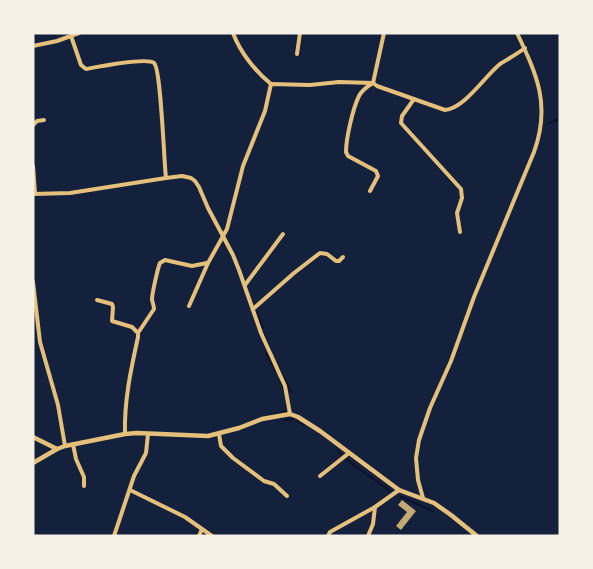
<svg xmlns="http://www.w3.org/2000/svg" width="593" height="569" viewBox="0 0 593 569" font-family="'Work Sans',sans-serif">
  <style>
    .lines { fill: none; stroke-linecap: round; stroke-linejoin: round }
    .stream { stroke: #0b132b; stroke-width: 2 }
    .building { fill: #c6a872 }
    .minor { stroke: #e5c07b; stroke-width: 4 }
    .tertiary { stroke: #e5c07b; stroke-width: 4.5 }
  </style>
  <rect width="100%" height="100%" fill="#14213d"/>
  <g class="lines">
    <!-- stream -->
    <g class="stream">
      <path d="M549,123L560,119"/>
      <path d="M257,312L263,328"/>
      <path d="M264,334L271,351"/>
      <path d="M266,353L276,371"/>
      <path d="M277,365L291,392"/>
      <path d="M280,380L285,392"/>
      <path d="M265,417L288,411"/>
      <path d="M285,420L293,419"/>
      <path d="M297,421L304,425"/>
      <path d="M338,451L341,454"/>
      <path d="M347,460L390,491"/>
      <path d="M401,497L433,511"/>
    </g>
  </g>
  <!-- building -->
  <path class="building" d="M402,500L416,511L401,530L396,526L407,512L398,505Z"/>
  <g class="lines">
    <!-- minor -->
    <g class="minor">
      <path d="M233,33C240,52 255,71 271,84"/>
      <path d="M71,36L81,65L86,69C97,67 147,57 154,63C161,68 164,163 166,178L182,176L191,178L195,181L199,187L208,208L233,255L239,270L261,333L285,386L290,414"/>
      <path d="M33,46L57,41L79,33"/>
      <path d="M297,54L300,33"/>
      <path d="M414,99L402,116L401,123L461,189L462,198L457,213L460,232"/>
      <path d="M33,125L37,121L44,120"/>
      <path d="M33,166L35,193"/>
      <path d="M370,191L378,176L376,171L348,156L346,152C346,138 353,108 359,96C362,90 368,86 373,83L377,86L445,110C464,109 485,76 500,64C508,59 517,54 525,48"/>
      <path d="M33,194L70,193L166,178"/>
      <path d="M33,282L40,342L58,405L65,446"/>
      <path d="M245,285L283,234"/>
      <path d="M97,300L112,304L113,307L112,321L132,327L138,333V337C131,369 124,401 125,434"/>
      <path d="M189,306L208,263L227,229L243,166L265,111L271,84L310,85L339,82L373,83L384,33"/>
      <path d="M253,309L294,273L320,253L327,254L336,261H339L343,257"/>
      <path d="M138,333L154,309C154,305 152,302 152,299C152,294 158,267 160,263L165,260L192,266L207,263"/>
      <path d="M219,434L221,446L233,458L264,481L274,484L287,496"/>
      <path d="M73,444L76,459L84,477V486"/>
      <path d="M320,476L349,453"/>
      <path d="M130,490L185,517L212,536"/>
      <path d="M423,498L418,480L416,458L419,440L430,408L451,361L474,297L534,152C551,105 537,75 517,33"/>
      <path d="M114,536L134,476L146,453L148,434"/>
      <path d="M199,536L202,529"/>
      <path d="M328,536L330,532L375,507L399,490"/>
      <path d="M368,536L373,524L375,507"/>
    </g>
    <!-- tertiary -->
    <g class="tertiary">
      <path d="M33,437L57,449"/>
      <path d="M33,463L57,449L65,446L125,434L137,433L208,436L239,428L262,419L290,414L298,417L320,431L399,490L434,503L451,515L477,536"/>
    </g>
  </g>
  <!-- border -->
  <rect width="593" height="569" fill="none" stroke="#f6f1e7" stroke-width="69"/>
</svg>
